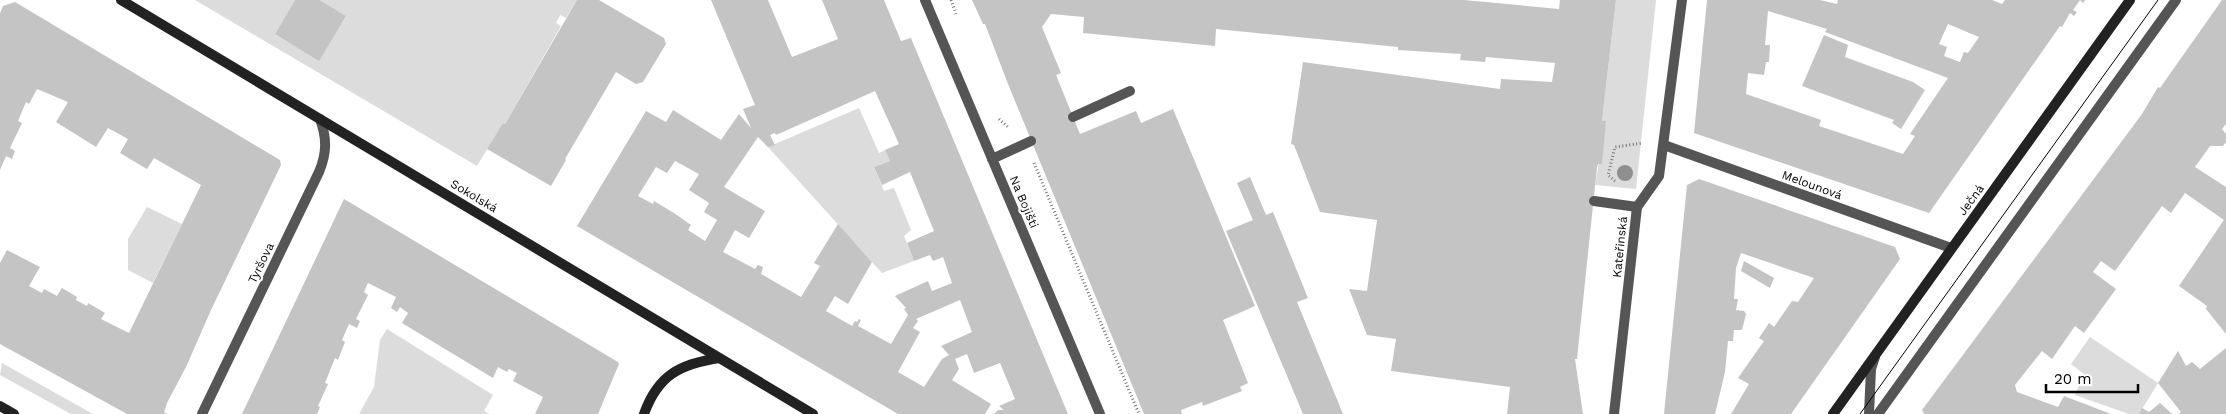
<svg xmlns="http://www.w3.org/2000/svg" width="2226" height="414" viewBox="0 0 2226 414" font-family="'Work Sans',sans-serif">
  <style>
    .green { fill: #dcdcdc }
    .building { fill: #c4c4c4; fill-rule: evenodd }
    .lines { fill: none; stroke-linecap: round; stroke-linejoin: round }
    .path { stroke: #777; stroke-width: 3; stroke-dasharray: 1 2.5; stroke-linecap: butt }
    .lane { stroke: #555; stroke-width: 10 }
    .street { stroke: #555; stroke-width: 10 }
    .secondary { stroke: #222; stroke-width: 10 }
    .tram { stroke: #000; stroke-width: 1 }
    .tree { fill: #8f8f8f }
    .labels { text-anchor: middle; dominant-baseline: central; stroke-width: 4.5; stroke-linejoin: round; paint-order: stroke }
    .street-label { font-size: 12px; fill: #000; stroke: #fff }
  </style>
  <rect width="100%" height="100%" fill="#fff"/>
  <!-- green -->
  <g class="green">
    <path d="M195,0H295L275,34L319,60L346,16L320,0H577L566,18L560,15L556,23L561,26L505,124L503,123L477,166Z"/>
    <path d="M1616,0H1656L1636,189L1595,185L1606,121H1602Z"/>
    <path d="M859,108L879,153L885,150L890,161L874,167L884,191L894,188L911,230L904,236L914,261L882,273L768,147Z"/>
    <path d="M147,207L182,224L153,283L128,270V239Z"/>
    <path d="M387,329L493,395L484,411L490,414H359L374,387L380,340Z"/>
    <path d="M2090,337L2158,383L2139,414H2129L2075,395L2084,374L2071,364Z"/>
    <path d="M2,363L93,414H71L0,375Z"/>
  </g>
  <!-- building -->
  <g class="building">
    <path d="M295,0H320L346,16L319,61L275,34Z"/>
    <path d="M577,0H599L664,38L666,44L643,82L636,84L616,72L565,159L566,160L551,186L487,149L503,123L505,124Z"/>
    <path d="M711,0H768L792,57L838,39L822,0H884L901,41L911,38L1068,414H994L998,410H1004L999,406L1015,399L1000,363L974,373L967,354L955,359L959,369L952,380L991,404L985,414H898L577,226L646,111L666,122L673,110L721,140L739,114L751,128L743,109L755,105ZM875,91L899,144L885,150L890,161L874,167L882,185L910,172L934,231L907,243L914,261L930,255L933,261L943,257L952,283L932,291L928,281L895,296L906,308L904,309L908,315L891,344L858,326L861,320L859,319L857,322L855,321L852,326L826,311L835,296L848,304L872,262L838,224L814,263L820,266L801,297L761,274L763,267L758,265L755,269L723,252L735,230L749,238L765,211L724,187L758,137L768,147L775,145L770,135L775,133L776,135ZM675,161L699,174L689,190L709,203L704,212L717,220L705,241L688,230L691,225L674,213L654,201L653,204L638,196L656,167L667,173ZM960,300L972,332L941,346L949,355L942,359L924,387L898,372L920,332L913,328L918,321L916,319Z"/>
    <path d="M972,0H1464L1559,9L1560,0H1616L1602,121H1606L1602,164H1598L1597,167L1577,359H1575L1583,414H1507L1510,387L1391,371L1396,339L1367,335L1349,289L1367,291L1377,220L1320,212L1294,145L1291,144L1303,62L1500,89L1501,79L1552,82L1555,63L1486,57L1485,62L1460,60L1461,54L1398,50V47L1216,29L1215,46L1083,33L1084,17L1051,14L1042,27L1061,73L1056,75L1080,134L1136,111L1141,123L1173,109L1255,306L1223,320L1248,383L1240,387L1242,391L1203,406L1202,402L1181,410L1182,414H1144L1008,84L985,24H983Z"/>
    <path d="M1707,0H1820L1837,4L1838,0H1992L2002,4L2005,0H2085L2083,3L2080,0L2073,10L2077,12L2074,16L2070,13L2062,27L2060,26L1929,213L1694,133ZM1768,11L1827,29L1825,32L1948,78L1910,134L1915,136L1903,154L1819,126L1821,120L1746,94L1748,73L1764,75L1766,62H1769L1770,45H1765ZM1948,24L1979,37L1968,53L1964,52L1960,62L1944,56L1947,47L1939,44Z"/>
    <path d="M2222,0H2226V124L2222,129L2226,134V142L2223,146H2210L2195,167L2226,187V334L2206,309L2207,306L2179,286L2224,220L2185,193L2171,213L2162,206L2115,271L2101,261L2093,272L2116,289L2084,333L2075,326L2052,359L2042,351L2015,385L2017,392L2058,407L2064,396L2111,414H1924L1922,410L2142,114L2158,87L2160,88Z"/>
    <path d="M15,2L280,160L281,165L211,310L186,367L167,403L164,412L167,414H127L0,344V263L7,250L40,267L29,286L42,293L44,289L57,296L62,288L77,297L76,300L87,306L88,303L105,313L101,319L129,333L201,185L154,158L147,169L120,153L128,139L108,128L96,147L56,122L68,102L37,89L29,104L26,102L18,121L22,123L10,148L15,151L12,159L6,156L0,170V13L3,6Z"/>
    <path d="M1824,35L1848,45L1845,57L1913,82L1925,90L1901,129L1892,123L1894,120L1802,86Z"/>
    <path d="M1250,177L1266,215L1273,212L1308,298L1297,302L1343,414H1303L1226,231L1253,220L1237,183Z"/>
    <path d="M1699,179L1895,247L1900,259L1791,414H1731L1749,384L1738,378L1764,341L1759,338L1769,323L1774,327L1792,301L1798,302L1814,278L1741,253L1736,268L1734,299H1738L1736,310L1744,311L1746,314L1742,330H1734L1733,341H1728L1725,372L1715,414H1664L1687,185Z"/>
    <path d="M344,199L618,362L619,364L598,414H535L543,397L513,381L517,373L509,369L507,372L498,367L493,378L402,323L408,313L400,307L397,312L391,308L396,297L368,283L364,292L368,295L356,319L360,321L357,328L349,324L342,340L345,342L338,360L335,358L325,383L328,384L318,406L320,407L317,414H242Z"/>
    <path d="M1744,261L1774,278L1770,288L1741,271Z"/>
    <path d="M2226,348V414H2178L2181,412L2158,383L2178,351L2186,366L2192,362L2200,369Z"/>
    <path d="M2160,403L2172,414H2139L2142,408L2149,412Z"/>
  </g>
  <g class="lines">
    <!-- path -->
    <g class="path">
      <path d="M951,0L956,14"/>
      <path d="M999,119L1009,128"/>
      <path d="M1034,163L1139,414"/>
      <path d="M1615,181L1608,175L1615,147L1643,143"/>
    </g>
    <!-- lane -->
    <g class="lane">
      <path d="M1073,117L1130,91"/>
      <path d="M992,159L1031,141"/>
      <path d="M1594,201L1637,207"/>
      <path d="M1878,414L2176,0"/>
    </g>
    <!-- street -->
    <g class="street">
      <path d="M925,0L1100,414"/>
      <path d="M1664,145L1951,248"/>
      <path d="M202,414L319,172C327,153 327,138 320,119"/>
      <path d="M1614,414L1637,207L1659,176L1682,0"/>
      <path d="M1869,414L1871,369L1875,357"/>
    </g>
    <!-- secondary -->
    <g class="secondary">
      <path d="M121,0L813,414"/>
      <path d="M0,406L14,414"/>
      <path d="M644,414C658,375 680,364 719,358"/>
      <path d="M1833,414L2130,0"/>
    </g>
    <!-- tram -->
    <path class="tram" d="M1860,414L2158,0"/>
  </g>
  <!-- trees -->
  <circle class="tree" cx="1625" cy="173" r="8"/>
  <g class="labels">
    <!-- street labels -->
    <g class="street-label">
      <text transform="translate(1812 185) rotate(20)">Melounová</text>
      <text transform="translate(474 196) rotate(31)">Sokolská</text>
      <text transform="translate(1971 200) rotate(-54)">Ječná</text>
      <text transform="translate(1024 202) rotate(67)">Na Bojišti</text>
      <text transform="translate(1620 247) rotate(-84)">Kateřinská</text>
      <text transform="translate(261 263) rotate(-64)">Tyršova</text>
    </g>
  </g>
  <!-- scale -->
  <path d="M2046 384v8h92v-8" fill="none" stroke="#000000" stroke-width="2.5"/>
  <text x="2054" y="384" font-size="15" fill="#000000" stroke="#ffffff" stroke-width="4" paint-order="stroke">20 m</text>
</svg>
